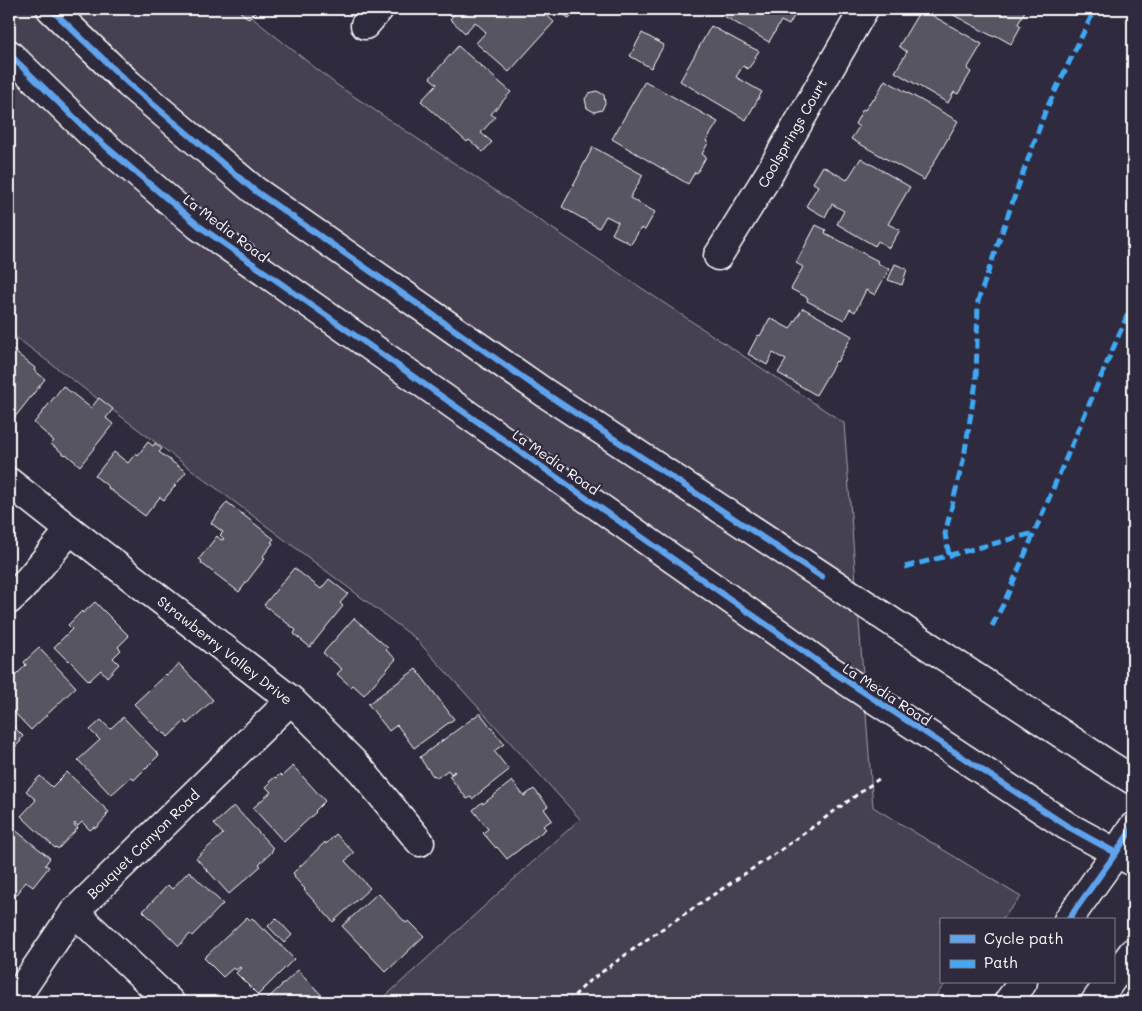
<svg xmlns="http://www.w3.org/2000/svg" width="1142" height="1011" viewBox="0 0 1142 1011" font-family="Mali,sans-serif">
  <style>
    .green { fill: #464152; stroke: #a2a0a8 }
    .building { fill: #595564; stroke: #fff }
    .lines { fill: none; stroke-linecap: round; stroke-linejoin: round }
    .minor-casing { stroke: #fff; stroke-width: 31 }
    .primary-casing { stroke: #fff; stroke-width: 31 }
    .path { stroke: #fff; stroke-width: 3; stroke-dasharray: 5 4; stroke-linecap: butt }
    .minor { stroke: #2f2a3d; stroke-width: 28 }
    .primary { stroke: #2f2a3d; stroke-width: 28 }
    .quiet { stroke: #3fa9f5; stroke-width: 5; stroke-dasharray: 10 5; stroke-linecap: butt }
    .cycleway-casing { stroke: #2f2a3d; stroke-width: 9 }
    .cycleway { stroke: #60a3ed; stroke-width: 6 }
    .labels { text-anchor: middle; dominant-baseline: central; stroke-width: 4.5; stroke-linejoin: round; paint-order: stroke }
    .street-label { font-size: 14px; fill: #fff; stroke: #2f2a3d }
  </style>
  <rect width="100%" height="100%" fill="#2f2a3d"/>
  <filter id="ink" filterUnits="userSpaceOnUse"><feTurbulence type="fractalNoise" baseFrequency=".02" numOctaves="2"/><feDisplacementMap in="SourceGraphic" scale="10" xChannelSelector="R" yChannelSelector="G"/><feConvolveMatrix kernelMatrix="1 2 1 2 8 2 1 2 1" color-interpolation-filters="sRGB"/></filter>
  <g filter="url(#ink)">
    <!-- green -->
    <path class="green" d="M9,9H241L337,85L844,423L873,807L1021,897L1001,920H941V982H947L930,1002H379L580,819L415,638L9,332Z"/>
    <!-- building -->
    <g class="building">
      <path d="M237,9H258L249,19Z"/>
      <path d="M459,9H540L554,22L509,72L476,43L486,32L475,22L465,33L450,19Z"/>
      <path d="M558,9H578L569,19Z"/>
      <path d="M719,9H798L789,25L781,21L769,42L717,12Z"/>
      <path d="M921,9L982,44L967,69L971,72L958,94L954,92L948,103L895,72L907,52L899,46Z"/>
      <path d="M945,9H1026L1018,24L1021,26L1011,44L995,35L994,37L946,11L947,10Z"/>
      <path d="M711,26L746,45L759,51L755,57L756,58L748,69L743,66L736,77L762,92L746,120L680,81Z"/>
      <path d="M642,33L664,45L651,68L630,56Z"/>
      <path d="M458,46L511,92L491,114L495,117L481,133L492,142L483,152L469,140L467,142L421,101L437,84L430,78Z"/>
      <path d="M885,80L958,121L924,180L851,139L859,127L855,124L863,109L865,110L872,99L874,100Z"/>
      <path d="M645,81L718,122L706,141L708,143L702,154L706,157L697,173L695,172L688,184L612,139Z"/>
      <path d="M597,91L604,95L605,103L602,110L594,112L587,108L585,99L589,93Z"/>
      <path d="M593,147L643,175L630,198L655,212L645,230L641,228L631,244L612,234L618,222L606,216L599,228L562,207L580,173H579Z"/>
      <path d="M861,158L910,187L888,224L900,230L889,248L878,241L875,246L837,224L844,211L832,204L825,217L806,206L818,186L813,183L823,166L847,180Z"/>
      <path d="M816,225L826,230L825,233L878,261L877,263L889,269L875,295L866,290L855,312L850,309L844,320L807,301L808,298L791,289L803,267L796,263Z"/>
      <path d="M895,264L907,269L902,285L888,280Z"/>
      <path d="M803,308L852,336L837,362L836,361L816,395L778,373L786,360L773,353L767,365L748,354L758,335L760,336L770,318L790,329Z"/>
      <path d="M9,347L35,368L34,370L45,379L15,417L9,412Z"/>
      <path d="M63,386L91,408L99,398L113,409L106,418L113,424L80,466L66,454L65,455L51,444L54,441L34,423Z"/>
      <path d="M148,442L153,446L155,443L162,449L159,452L186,472L164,500L160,497L145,516L108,488L109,487L95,476L114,452L128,463L136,453L138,455Z"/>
      <path d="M227,502L274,539L271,542L273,543L263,556L265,558L239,592L201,563L202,561L199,559L217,536L221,540L224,539L220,535L223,532L211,523Z"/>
      <path d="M294,568L321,589L329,579L348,594L340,603L343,606L310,647L294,634L296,630L264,605Z"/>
      <path d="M95,602L129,636L118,647L121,650L113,658L119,664L107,677L101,670L89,681L69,660L68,661L54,647L72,629L68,625L82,611L83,613Z"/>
      <path d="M354,618L388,648L386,650L396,659L364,695L353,685L351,687L337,674L342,669L323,653Z"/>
      <path d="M39,648L76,687L31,730L9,707V682L26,665L24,662Z"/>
      <path d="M179,664L213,700L187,724L185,721L168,737L165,733L163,734L134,704L166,674L167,675Z"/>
      <path d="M416,669L454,719L414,748L397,725L389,731L368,704Z"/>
      <path d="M480,713L504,744L494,751L509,770L472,799L471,797L467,799L449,776L455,772L454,771L451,774L448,770L437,778L434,775L433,776L422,761V760L420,757Z"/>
      <path d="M123,717L159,755L134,780L131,777L111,795L78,760L100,740L90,730L101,720L110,729Z"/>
      <path d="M9,722L23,736L20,740L21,741L9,753L11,755L9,757Z"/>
      <path d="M293,766L325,801L315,811L316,812L284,842L253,808L271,792L266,787L270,783L269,782L275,777L276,778L280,774L282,776Z"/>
      <path d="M67,772L109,812L106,815L107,816L96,828L94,827L90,830L82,822L78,826L75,823L74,825L78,828L58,849L56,847L55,848L21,816L36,800L26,791L40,776L52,787Z"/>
      <path d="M512,781L524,796L534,789L548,806L544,809L552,820L543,826L546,829L507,859L497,847L496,848L483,833L488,829L473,810L482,802L483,804Z"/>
      <path d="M234,806L273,848L271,853L259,864L261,866L229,894L196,858L223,834L214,824Z"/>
      <path d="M9,825L50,858L45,865L49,867L33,887L26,882L20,889H21L9,905Z"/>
      <path d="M336,834L354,853L345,861L370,888L333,922L304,890L305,889L294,877L295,876L293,873L325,842L326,844Z"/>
      <path d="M189,871L223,904L192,936L190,934L179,946L143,911L168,885L172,889Z"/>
      <path d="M378,893L406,923L409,921L424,936L386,972L342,926Z"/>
      <path d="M247,917L250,920L252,918L263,930L265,929L294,959L258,995L236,973L241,968L240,967L236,970L233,968L223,977L204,958Z"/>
      <path d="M276,918L292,935L284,943L268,926Z"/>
      <path d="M298,970L328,1002H264Z"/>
    </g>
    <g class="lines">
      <defs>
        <g id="minor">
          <path d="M365,25L379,9"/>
          <path d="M718,256L769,174L864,9"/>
          <path d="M9,482L70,530L291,700L361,770L420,842"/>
          <path d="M9,600L20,590L70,530"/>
          <path d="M74,912L170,1002"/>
          <path d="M13,1002L17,996L74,912L291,700"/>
        </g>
        <g id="primary">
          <path d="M51,9L129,84L254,190L545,393L1112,767L1133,780"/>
          <path d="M9,54L90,133L199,226L777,632L827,668L1067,826L1133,862"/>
          <path d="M1068,920L1116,853L1133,827"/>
          <path d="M1113,978L1133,952"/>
          <path d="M1008,1002L1023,982"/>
          <path d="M1095,1002L1110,982"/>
        </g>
      </defs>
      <!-- minor casing -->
      <use href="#minor" class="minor-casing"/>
      <!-- primary casing -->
      <use href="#primary" class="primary-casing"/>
      <!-- path -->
      <path class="path" d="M568,1002L588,982L653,935L785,847L880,778"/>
      <!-- minor -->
      <use href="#minor" class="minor"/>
      <!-- primary -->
      <use href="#primary" class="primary"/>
      <!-- quiet -->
      <g class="quiet">
        <path d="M949,555L945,534L964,457L976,382L978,301L1009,212L1045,112L1095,9"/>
        <path d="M905,567L1034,533"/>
        <path d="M992,626L1004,603L1133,302"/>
      </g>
      <defs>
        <g id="cycleway">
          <path d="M51,9L129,84L254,190L545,393L822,577"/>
          <path d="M9,54L90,133L199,226L777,632L827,668L1067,826L1116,853"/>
          <path d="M1068,920L1116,853L1133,827"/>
        </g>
      </defs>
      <!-- cycleway casing -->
      <use href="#cycleway" class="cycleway-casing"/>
      <!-- cycleway -->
      <use href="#cycleway" class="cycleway"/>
    </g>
  </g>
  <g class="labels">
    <!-- street labels -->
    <g class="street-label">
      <text transform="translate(792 133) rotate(-60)">Coolsprings Court</text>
      <text transform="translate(226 228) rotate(37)">La Media Road</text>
      <text transform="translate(556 462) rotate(35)">La Media Road</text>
      <text transform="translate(225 650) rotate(38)">Strawberry Valley Drive</text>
      <text transform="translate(887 694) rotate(33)">La Media Road</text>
      <text transform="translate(143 844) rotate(-44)">Bouquet Canyon Road</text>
    </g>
  </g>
  <!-- margin -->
  <rect width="1142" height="1011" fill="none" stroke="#2f2a3d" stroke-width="30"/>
  <rect x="15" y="15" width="1112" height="981" fill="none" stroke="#fff" stroke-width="2" filter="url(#ink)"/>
  <!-- legend -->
  <rect x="940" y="918" width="175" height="65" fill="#2f2a3d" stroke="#827f8b"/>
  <rect x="950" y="935" width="25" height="8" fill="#60a3ed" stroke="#827f8b"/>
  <text x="984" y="944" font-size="15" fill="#ffffff">Cycle path</text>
  <rect x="950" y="960" width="25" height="8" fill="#3fa9f5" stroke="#827f8b"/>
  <text x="984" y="968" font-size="15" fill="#ffffff">Path</text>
</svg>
